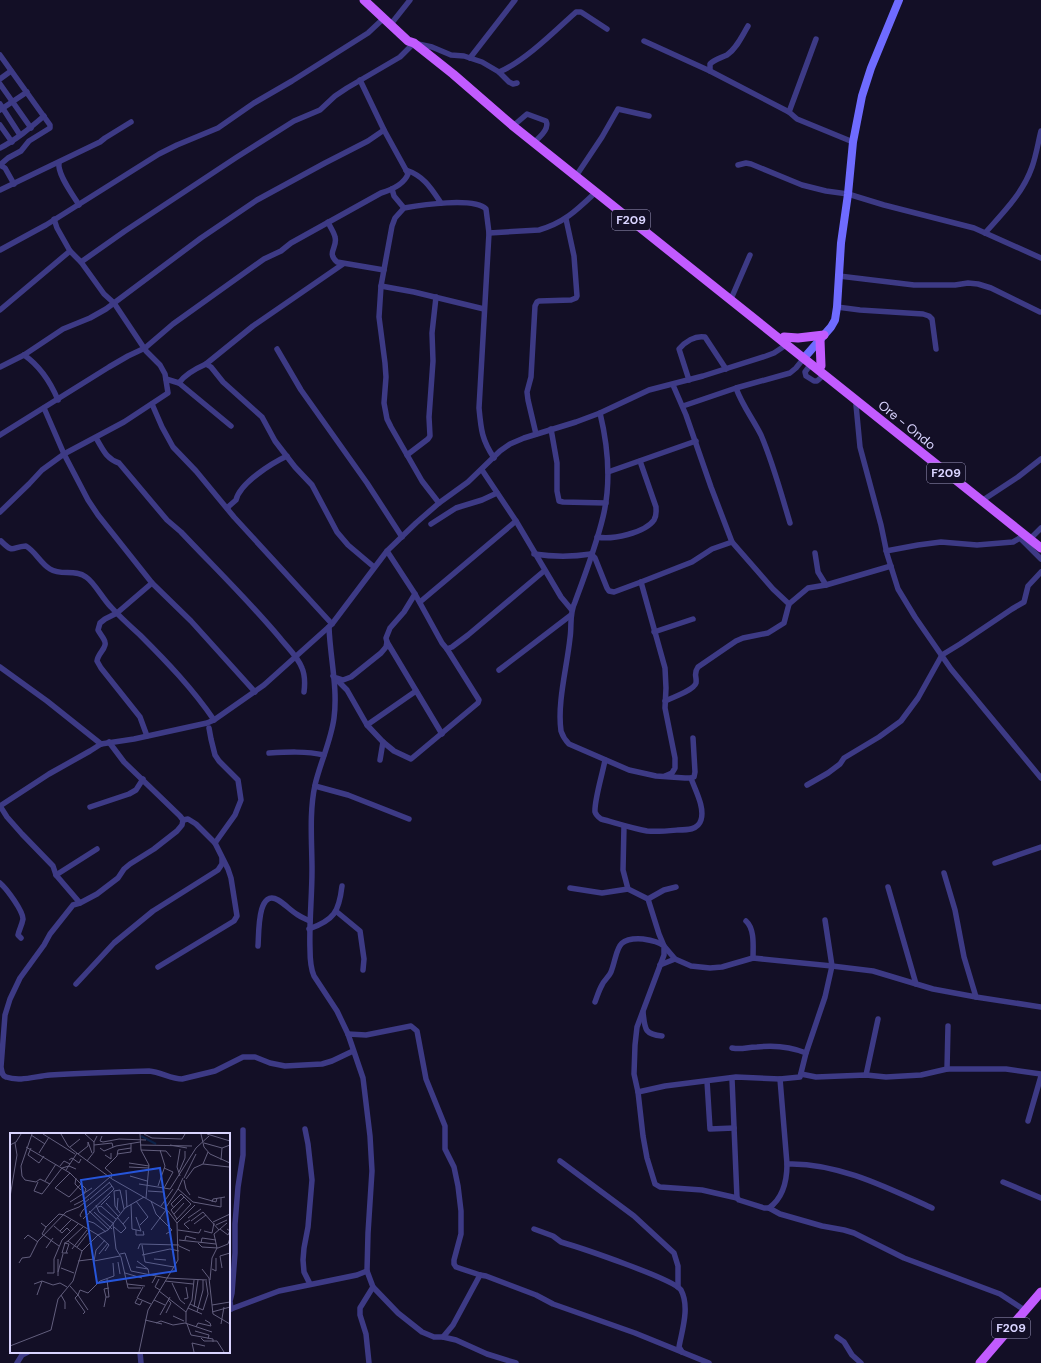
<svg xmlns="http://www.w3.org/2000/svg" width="1041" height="1363" viewBox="0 0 1041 1363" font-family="'DM Sans',sans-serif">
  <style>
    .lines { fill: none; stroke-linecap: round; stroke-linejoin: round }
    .street { stroke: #3d3a85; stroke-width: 5.5 }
    .secondary { stroke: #6f6bff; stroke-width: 8 }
    .primary { stroke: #c25bff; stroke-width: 9 }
    .labels { text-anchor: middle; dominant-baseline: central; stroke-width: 3.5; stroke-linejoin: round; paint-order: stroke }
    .shield { fill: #130f26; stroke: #9e99be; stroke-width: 1 }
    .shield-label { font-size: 12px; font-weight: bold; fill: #d9d4ff }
    .street-label { font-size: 13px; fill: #d9d4ff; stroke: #130f26 }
    .inset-river { fill: none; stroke: #0c2248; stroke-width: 2 }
    .inset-road { fill: none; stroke: #625e7d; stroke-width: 1 }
    .view { fill: #2655da; fill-opacity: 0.15; stroke: #2655da; stroke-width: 2 }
    .inset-edge { fill: none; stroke: #d9d4ff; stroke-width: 2 }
  </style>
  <rect width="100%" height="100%" fill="#130f26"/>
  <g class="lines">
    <!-- street -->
    <g class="street">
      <path d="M391,24L410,0"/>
      <path d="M644,41L710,71L789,112L797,119L853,142"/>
      <path d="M418,44L432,47L451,55L464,56L482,62L499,72L509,82L513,84L517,83"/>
      <path d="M0,55L50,125V128L29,141L21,151L8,158L0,165L5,168L14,184"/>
      <path d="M470,58L515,0"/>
      <path d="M710,71V64C715,59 721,58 727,55C737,48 742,36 748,26"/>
      <path d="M499,72C524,62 555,31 576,12H581L607,29"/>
      <path d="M0,79L11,71"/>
      <path d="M0,84L31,128"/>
      <path d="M0,104L20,135"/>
      <path d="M0,110L27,92"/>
      <path d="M789,112L816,39"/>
      <path d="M0,125L12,142"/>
      <path d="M513,126L527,114L546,121C550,129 539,137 534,143"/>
      <path d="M0,148C16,140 30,128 44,116"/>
      <path d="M59,163C57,174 73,195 79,205"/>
      <path d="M738,165L746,163L751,164L802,185L826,191L848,194L884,205L974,228L1041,258"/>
      <path d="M406,170C424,176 431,188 441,203"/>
      <path d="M576,176L602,137L618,109L649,116"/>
      <path d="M392,189L394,196L404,208"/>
      <path d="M0,190L100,142L105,138L131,122"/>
      <path d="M328,222C330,227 334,232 335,237C338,248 326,252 337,262L384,270"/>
      <path d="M489,233L539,230C564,223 577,210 596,192"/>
      <path d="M985,233C1003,213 1023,193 1032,167C1036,156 1038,143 1041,131"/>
      <path d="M0,250L46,225L159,154L177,145L218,128L254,103L292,81L368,33L384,18"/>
      <path d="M81,262L125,231L237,157L294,121L320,110L335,96L347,88L400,57L414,43"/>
      <path d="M839,276L914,285H955L968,283L978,284L991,288L1040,312"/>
      <path d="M381,286L414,292L484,309"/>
      <path d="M731,299L750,255"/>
      <path d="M837,307L860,310L923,314L929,316L932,319L936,349"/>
      <path d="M0,310L70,251"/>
      <path d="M277,349L301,390L367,483L402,537"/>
      <path d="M24,355C40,366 50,381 58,400"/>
      <path d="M206,364L253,326L343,264"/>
      <path d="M811,364L805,372L806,376L814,381H817L824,375"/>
      <path d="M0,367L24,355L63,329L90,318L106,309L201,238L257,200L325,163L368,141L384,130"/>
      <path d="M166,379L179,383C185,374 197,368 206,364L211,367L223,382L262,417L275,441L295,467L312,485L337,532L348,545L374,567"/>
      <path d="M689,380L679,349C685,342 695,335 705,337L726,369"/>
      <path d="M179,383L231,426"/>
      <path d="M736,388C742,405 753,419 761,435C773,463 781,493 790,523"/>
      <path d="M857,400L856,405L860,447L881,525L887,554L898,589L915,617L951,669L1041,778"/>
      <path d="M152,404L162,427L173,447L196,471L234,517L332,624"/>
      <path d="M683,406L736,388L790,373L796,368L804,358"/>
      <path d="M44,408L64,454L88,500L98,515L152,583L191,621L255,692"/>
      <path d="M600,413C608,446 611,484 603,517C596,546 585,575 575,602C569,614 572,626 570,638C567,667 557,703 561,731C563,737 565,740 569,744L629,770L656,776L685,778H691L694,777L695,772L693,738"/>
      <path d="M551,429L557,463V491L559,501L563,502L606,503"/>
      <path d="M536,434L528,400L527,392L531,377L535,306L537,302L539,301L571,300L576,298L577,296L574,256L566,219"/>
      <path d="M0,435L109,367L128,356L145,348L173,324L264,259L281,251L291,243L381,193C391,190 404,184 408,174L406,170L384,130L360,80"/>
      <path d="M96,438C103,449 106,459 119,463L167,520L181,532C214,567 249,601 280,638C287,647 298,657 302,668C305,675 305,684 304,692"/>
      <path d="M407,455L428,439L430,436L429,417L433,361L432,333L436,297"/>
      <path d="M482,470L516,521L561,597L571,609"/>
      <path d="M608,472L696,441"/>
      <path d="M983,500L1018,477L1041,459"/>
      <path d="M439,503L422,481L391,427L387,419L384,403L386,377L385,363L379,317L381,286L392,226L395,218L404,208C421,205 474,197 486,209L489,233L479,408C481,430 482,440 494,458"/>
      <path d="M228,509V507L236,500C240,483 272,463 287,456"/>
      <path d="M0,512L29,484L42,470L64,454L124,422L168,393L165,374L160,365L146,351L114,303L104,294L81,262L70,251L57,228L54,219"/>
      <path d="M431,524L456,508L482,500L497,493"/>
      <path d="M597,537C612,540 645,533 654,520C657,515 656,512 656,507L640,461"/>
      <path d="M1020,538L1041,559"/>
      <path d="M1030,539L1041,528"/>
      <path d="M1,541C14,554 11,547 26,546C36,552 40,563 50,569C61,576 75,569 86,577C94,582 103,599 111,607C120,617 130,626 140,635C167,662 193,689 214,720"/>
      <path d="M387,551L415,594L442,643L447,649L452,647L468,635L544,571"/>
      <path d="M886,551L918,545L941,542L977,545L1013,542L1025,535"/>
      <path d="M815,553L818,572L826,585"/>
      <path d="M534,554C554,557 572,557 591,554"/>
      <path d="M591,554L595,558L607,588L609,591L614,592L641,582L692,562L712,549L732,542"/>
      <path d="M641,582L665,668L666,688L665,708L675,758V768L672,773L665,776"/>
      <path d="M420,602L516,521"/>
      <path d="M789,604L808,588L826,585L891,566"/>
      <path d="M329,627C330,657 338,688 334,718C331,741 320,763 315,785C309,813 312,842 312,870C312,897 309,923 310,949C310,958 310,967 314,976L337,1011L348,1034L363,1078L370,1136L372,1171L368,1233L367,1271L373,1287L398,1313L422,1332L434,1337H443L456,1340L487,1354L516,1363"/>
      <path d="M654,632L693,619"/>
      <path d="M387,642L442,734"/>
      <path d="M0,667L47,701L101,744"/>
      <path d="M499,670L571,615"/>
      <path d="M333,676L347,690L367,725L383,742L394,751L411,759L478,703L479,700L447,649"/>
      <path d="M337,678L343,680L351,677L381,653L386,647L387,642L386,638L390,628L404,612L415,594"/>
      <path d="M665,701C672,698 694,690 696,683C697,676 693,674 698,667L736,641L743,638L768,633L784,623L789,604L773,589L732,542L711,487L686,415L673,385"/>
      <path d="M367,725L416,691"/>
      <path d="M209,728L211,739L215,755L219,761L238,780L241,800L235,815L215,843"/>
      <path d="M147,736L140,717L101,668L97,661C98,653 107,648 105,642C104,638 100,634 98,630L100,623L105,619L117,613L152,583"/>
      <path d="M109,742L124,762L180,816L183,820L182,825L177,831L154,849L130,864L124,869L118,878L97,894L80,903L73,905L50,934L44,945L20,978L10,999L5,1015L1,1067C2,1072 2,1076 6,1077C20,1082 36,1076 50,1075C83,1073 116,1072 149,1071C161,1072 171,1079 182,1079L215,1071L243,1057H255L270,1063L285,1066L322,1064L332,1061L353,1051"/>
      <path d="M269,753C287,752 306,751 324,755"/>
      <path d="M380,760L383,742"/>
      <path d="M605,760C603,772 594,801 595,812C596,815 598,817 601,819C616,823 631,828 647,831C657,832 667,831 678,830C687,830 698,830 701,820C705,807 695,790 691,778"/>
      <path d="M807,785L828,773L840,764L844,758L879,737L901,721L918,698L942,655L960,644L1012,609L1024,602L1028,586L1041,572"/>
      <path d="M315,786L348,795L409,819"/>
      <path d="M0,806L49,774L90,751L101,744L134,739L207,723L214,720L264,685L332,624L387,551L416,523L439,503L468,482L500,451L510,444L524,438L576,422L600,413L649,390L703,376L766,356L774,353L786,345"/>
      <path d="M0,806L7,817L22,834L53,866L56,875L80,903"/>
      <path d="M90,807L129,794L136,790L143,779"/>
      <path d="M624,826L623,870L628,889L648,899L659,934L664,946L675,959L691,966L710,968L722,967L753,958L832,966L873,971L933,989L976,997L1041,1007"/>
      <path d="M995,863L1041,847"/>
      <path d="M944,873L955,910L964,957L976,997"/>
      <path d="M56,875L97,849"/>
      <path d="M0,883C7,889 23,911 23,919C22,925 19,930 18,935L21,938"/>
      <path d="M888,887L916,984"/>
      <path d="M570,888L602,893L628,889"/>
      <path d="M648,899L664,890L676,887"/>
      <path d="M337,912L360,931L364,959L363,970"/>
      <path d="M746,921C755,929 753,947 753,958"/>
      <path d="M309,929C334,920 339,912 342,886"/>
      <path d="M258,946C259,935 257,888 278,900C285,904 291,911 298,915C302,918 306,919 310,921"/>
      <path d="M660,965L675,959"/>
      <path d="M158,967L234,921L237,916L231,878L228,869L215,843L196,824L188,819L183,820"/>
      <path d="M76,984L114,943L153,911L218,870L222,864V859"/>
      <path d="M595,1002C597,997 599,990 602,985C604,980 609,977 611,972C619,951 614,937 643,939C650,940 659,942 664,946V955L637,1027L635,1045L634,1074L638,1092L643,1136L647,1158L655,1184L660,1187L702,1190L737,1198L739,1200L764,1208H769L780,1214L822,1226L844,1230L854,1233L904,1258L1000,1294L1026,1311"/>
      <path d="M643,1012C645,1029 644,1034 662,1036"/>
      <path d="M348,1034L366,1035L411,1026L417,1031L426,1079L445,1126V1149L454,1167L458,1186L461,1211V1234L454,1260V1264L456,1267L480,1275L486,1276L536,1295L553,1304L635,1333L709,1363"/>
      <path d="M732,1048C743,1050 746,1047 757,1047C774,1045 789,1046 806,1053"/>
      <path d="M947,1069L948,1026"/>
      <path d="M801,1074L816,1077L866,1075L886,1077L921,1075L947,1069H1006L1041,1074"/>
      <path d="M866,1075L878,1019"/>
      <path d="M732,1079L737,1198"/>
      <path d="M707,1081L710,1129L734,1128"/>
      <path d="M638,1092L665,1086L736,1077L780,1079L800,1077L806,1053L825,997L832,966L825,920"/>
      <path d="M1028,1121L1041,1076"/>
      <path d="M305,1129L308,1144L312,1180L308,1227L304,1248L303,1260L304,1272L310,1284"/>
      <path d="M560,1161L634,1216L674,1253L678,1266V1287"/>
      <path d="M787,1164C836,1162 888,1188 932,1208"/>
      <path d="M1003,1182L1041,1198"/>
      <path d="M769,1208C783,1198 787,1181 787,1164L780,1079"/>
      <path d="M534,1229L553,1236L561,1242C578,1247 674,1279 681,1290C690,1307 682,1330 679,1347L682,1352"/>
      <path d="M229,1309H231L230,1301L232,1293L235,1253V1224L238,1187L243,1155V1130"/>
      <path d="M231,1309L279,1291L357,1275L367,1271"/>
      <path d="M443,1337L453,1325L480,1275"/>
      <path d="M837,1337L844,1342L852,1355L861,1363"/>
      <path d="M140,1352L141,1363"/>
      <path d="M17,1363L22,1355L28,1352"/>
      <path d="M369,1363L366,1334L360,1315V1308L373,1287"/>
    </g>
    <!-- secondary -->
    <path class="secondary" d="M804,358L831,327L835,320L837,307L841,243L848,194L853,142L862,96L871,68L899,0"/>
    <!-- primary -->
    <g class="primary">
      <path d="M364,0L408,41L414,43L453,74L513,126L1041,548"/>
      <path d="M784,337L798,338L824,335"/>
      <path d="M820,340L821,366"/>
      <path d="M980,1363L1041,1292"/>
    </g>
  </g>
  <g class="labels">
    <!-- shield labels -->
    <g class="shield">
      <rect x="612" y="210" width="38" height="20" rx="3"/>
      <rect x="927" y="463" width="38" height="20" rx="3"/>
      <rect x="992" y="1318" width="38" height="20" rx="3"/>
    </g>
    <g class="shield-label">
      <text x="631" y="220">F209</text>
      <text x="946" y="473">F209</text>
      <text x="1011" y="1328">F209</text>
    </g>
    <!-- street labels -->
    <g class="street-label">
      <text transform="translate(907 425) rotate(39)">Ore - Ondo</text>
    </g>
  </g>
  <!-- overview -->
  <g transform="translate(10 1133)">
    <rect width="220" height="220" fill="#130f26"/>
    <path class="inset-river" d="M131,3L146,11"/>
    <path class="inset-road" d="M22,1L11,33L12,43L15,47L26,49L30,46L40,51M33,1L65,21M51,1L58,13L68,21L102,46L158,78L167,90L168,127L138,177L129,219M75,1L84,9L87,3M130,1L131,17L139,32L136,65M134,1L142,5L172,6L175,1M191,1L194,14L200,21L220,30M197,1L220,8M21,2L35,11M92,3L90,8L93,9L109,6L136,7M194,10L212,15L220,12M0,12L6,9L11,1M84,12L102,10L103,14M130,12L182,13M160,12L177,15M16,14L60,40L76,56L74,61M60,14L70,6M21,15L18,22L29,30L34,23M90,15L94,18L106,13L130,9M170,16L167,34L170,43M131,17L156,18L161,24M29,20L39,4M68,21L78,13V9L82,20M107,21L121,19V10M95,22L101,26V20M59,27L62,25L69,30L71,26M211,27L212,15M77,28L84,19V9M119,30L139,33M193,31L219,34M50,33L54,28L60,31M119,34L139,35M52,35L59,33L66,36M56,37L67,20M169,39L175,25V18M60,40L45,55L59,64L71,51M120,43L137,48M66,45L65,51L71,57M101,45L102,41L95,35L107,23L108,17L121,15M173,45L168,56L183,69L211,74V65M174,45L186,21M176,46L184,35L193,31L198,19M174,47L176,56L180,62M35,48L46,31M28,49L24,58L32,61L52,35M129,51L160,56L186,15L199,3M148,53L155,33L150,17M154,55L163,39L154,35M116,57L117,74M138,58L153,59M0,64L7,22L5,10M188,64L206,69L207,65M80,66L100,49M126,68L138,84L130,92M141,68L146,81L162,97L156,101M60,69L82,55M202,69L203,66L215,64M96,70L108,83M121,71L122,96L131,98M64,72L72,68L100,44M86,72L89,79L104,91M91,72L100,63M151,73L163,56M88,74L91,73L106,86M164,75L161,71L171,61L181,71M155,76L168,56M107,77L108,65M79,78L99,97M84,79L102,96M110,80L105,73L104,58L110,57L114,76M164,81L174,70M54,82L88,102M71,84L70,82L73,77L102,53M107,84L113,91L119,84M126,84L131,98M178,85L191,76M73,86L104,56L99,49M167,86L161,77L174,64M166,87L181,71M78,88L84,90L96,99M181,88L193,79L209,97M203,89L220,81M31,90L36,94L49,81L54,82M167,90L185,72M103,91L106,116L111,124L118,155H131M184,91L196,82M206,92L217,87M44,93L52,100L57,95L61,99M36,94L32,101L49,113M104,94L111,100L116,95L113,91M179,96L174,91L180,87M210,96L218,102L220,98L217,96M126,97V102H134L133,98M141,97L156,77M168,97L189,100L191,96M50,98L61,87M194,98L202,100L204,90M88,102L99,112L95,118M14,106L18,102L28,109M95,107L86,117L84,128L110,123M169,107L206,111M175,107L176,103L186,106M54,110L59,111L56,120M188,110L192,114L208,115L218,111L220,105M191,110L192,105L206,107M132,112L135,129L164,134M169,113L180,118M67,114L78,100M36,115L43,105M62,116L77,97M128,116L130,111L169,112M72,118L58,108L73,94M58,120H52L55,110L58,108M89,121L98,110M110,121L115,120L121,138L146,143M132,122L160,116L169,118M48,126V143M144,126L156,127M68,128L84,126M127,128L138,136M108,129L110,141M9,130L12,125L20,124L28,108L56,79L69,74L79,66M126,134L138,136L139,141M51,135L64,140M212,135L210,123L220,120M192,136L199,145L203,181L220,191M202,136L206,138V125M48,139L53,121M37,140H44V126L52,107L68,91M115,140L132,145M157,145L197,147M149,146L145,154L150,157M200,147L202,125L207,115L204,101L217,90M155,148L183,151M142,150L146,143L157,145M162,150L170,167L175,171M24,151L32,148L43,152L50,150L57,154M117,151L135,153M60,153L68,162L65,165L75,179L73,181M133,154L127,165L141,171M149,158L176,179M27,162L32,148M51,162L55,169V176M96,164L94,156L99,155M127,166L125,170L130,172L132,168M174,166L178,165L176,154M144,167L155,172M180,171L193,177L198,161L196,148M202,172L220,169M94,174L96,164H99L97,146M184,174L188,147M178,175L192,181M78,177L68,162L70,157L78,160L90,148L104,143L103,130M187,179L193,157V147M202,179L220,174M156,180L161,170L158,167M150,182L160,164M163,183L174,188M135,187L152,191M146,190L151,188L163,192L175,190L202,199M176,190V179L182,167L184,147M177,191L181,202L203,206V209M211,191L214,174M186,194L188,190L201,193L200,190L195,187M185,198L199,202L198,206M191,205L194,208H207L214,219M0,213L41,197L48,166L63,148L72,118L88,102L98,97L115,75L134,64M184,219L182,210L195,213"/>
    <path class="view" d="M150,35L166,138L87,150L71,47Z"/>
    <rect width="220" height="220" class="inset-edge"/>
  </g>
</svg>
